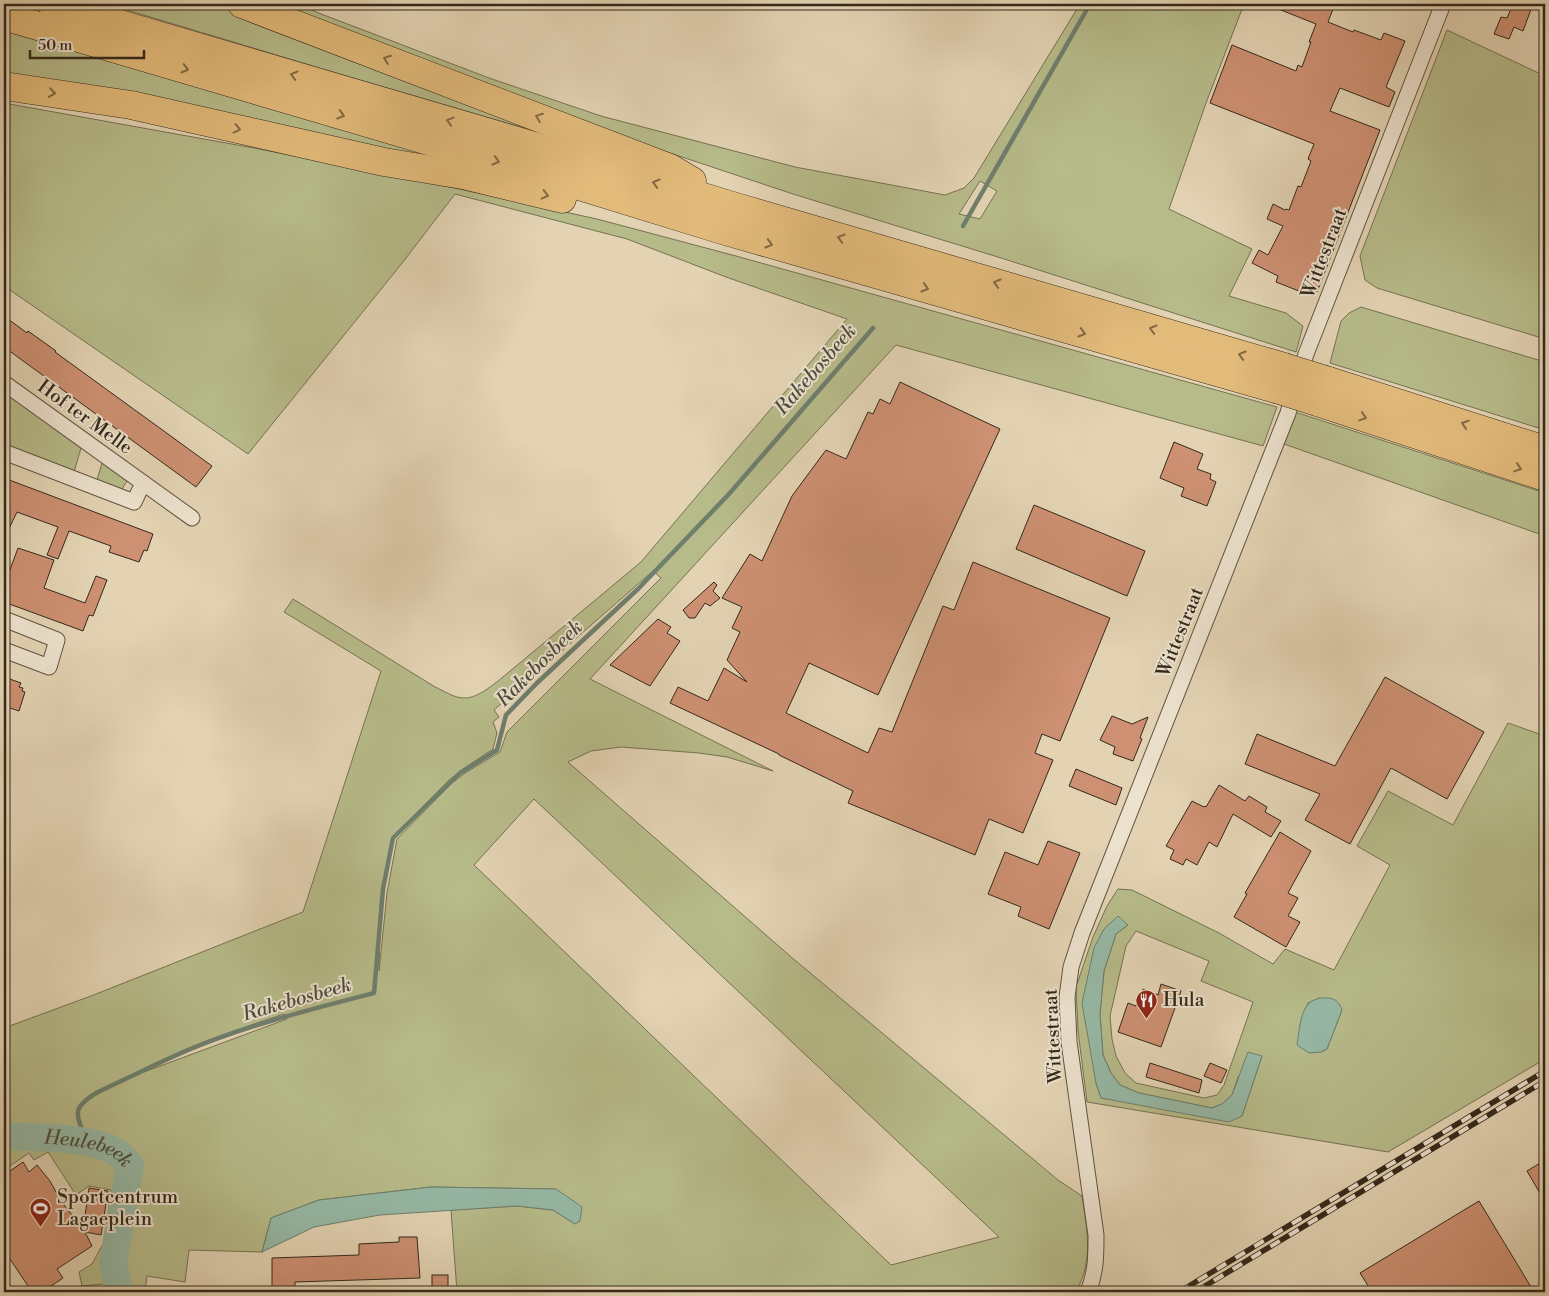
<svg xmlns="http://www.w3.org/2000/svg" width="1549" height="1296" viewBox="0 0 1549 1296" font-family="'Libre Bodoni',serif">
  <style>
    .green { fill: #b7bb8a; stroke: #757252; fill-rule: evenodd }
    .water { fill: #96b9a6; stroke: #6e7f6e }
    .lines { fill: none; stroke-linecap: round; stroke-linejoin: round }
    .stream { stroke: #6e7f6e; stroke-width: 4.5 }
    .river { stroke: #96b9a6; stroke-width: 28 }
    .building { fill: #cd9072; stroke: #33291b }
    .street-casing { stroke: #5f5441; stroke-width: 17 }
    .highway-casing { stroke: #33291b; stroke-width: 29 }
    .street { stroke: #ede2ce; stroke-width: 15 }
    .highway { stroke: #e2ba7a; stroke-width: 28 }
    .rail-casing { stroke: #33291b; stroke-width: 5.5 }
    .rail { stroke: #ede2ce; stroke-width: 4; stroke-dasharray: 11; stroke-linecap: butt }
    .highway-bridge-casing { stroke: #33291b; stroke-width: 29; stroke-linecap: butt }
    .highway-bridge { stroke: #e2ba7a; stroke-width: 28 }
    .oneway { stroke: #826a46 }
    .labels { text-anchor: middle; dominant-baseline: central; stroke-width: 4; stroke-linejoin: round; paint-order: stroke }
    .street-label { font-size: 19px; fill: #33291b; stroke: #ede2ce }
    .poi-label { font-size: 19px; fill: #33291b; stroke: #ede2ce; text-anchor: start }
    .water-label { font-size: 20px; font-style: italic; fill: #4c4d3e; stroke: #ede2ce }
  </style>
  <rect width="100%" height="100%" fill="#e3d3b3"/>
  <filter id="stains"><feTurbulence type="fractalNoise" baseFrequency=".004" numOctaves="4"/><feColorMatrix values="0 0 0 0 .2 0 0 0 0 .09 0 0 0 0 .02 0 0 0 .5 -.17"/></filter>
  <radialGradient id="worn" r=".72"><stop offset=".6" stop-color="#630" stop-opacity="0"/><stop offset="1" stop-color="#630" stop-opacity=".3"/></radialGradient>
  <!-- green -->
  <g class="green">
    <path d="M107,4H220L582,145L333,72Z"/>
    <path d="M264,4H302L316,12L489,78L601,116L795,167L945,195L964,188L974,178L1080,4H1244L1206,103L1169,209L1252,249L1229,296L1286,313L1303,326L1296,352L1001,258L793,194L568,119ZM980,181L997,191L980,219L959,214Z"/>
    <path d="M1447,30L1545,76V339L1377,288L1365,280L1360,256Z"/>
    <path d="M4,31L71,50L507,178L4,78Z"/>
    <path d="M4,103L254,148L459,189L597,219L736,256L1277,407L1263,446L896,345L590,679L773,771L727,757L699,753L621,747L591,751L568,762L790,956L1058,1180L1082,1196C1087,1232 1094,1258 1076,1292H457L451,1210L517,1206L553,1210L575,1224L556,1189L431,1187L319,1200L271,1218L262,1252L189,1250L185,1282L147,1276L145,1292H123L116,1266L118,1252L110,1251L111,1265L116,1292H106L104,1284L82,1286L79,1272L92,1264L104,1242L111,1190L89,1186L76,1195L48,1152L34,1160L29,1153L4,1170V1028L91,996L303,912L381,671L284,612L293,599L435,687C444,691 454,698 464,698C478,699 498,681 509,672L641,562L847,319L726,277L627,239L455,194L403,262L248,454L4,286ZM653,571L661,578L507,732L500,752L465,773L452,783L397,839L387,893L379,971L380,912L382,890L392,838L449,780L466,767L493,749L497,733L493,722L499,717L494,710ZM534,799L999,1237L891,1265L474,865ZM284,1014L287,1019L144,1072V1069C190,1045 236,1030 284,1014ZM115,1147C126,1152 130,1158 134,1169L120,1162L110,1153Z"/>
    <path d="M1361,307L1545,362V430L1330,363L1341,321L1349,313Z"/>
    <path d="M4,392L81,448L74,472L4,445Z"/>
    <path d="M1295,412L1545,493V536L1284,444Z"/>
    <path d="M102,463L127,481L122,489L97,480Z"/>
    <path d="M1508,723L1545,736V1059L1388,1152L1087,1102L1078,1031L1076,987L1093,937L1107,906L1118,889L1132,890L1219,933L1273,964L1285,949L1334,970L1390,865L1357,846L1388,791L1453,825ZM1128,925L1116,934L1104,971L1100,1014L1103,1055L1111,1073L1120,1085L1139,1093L1212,1108L1222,1104L1232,1095L1238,1077L1262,1056L1242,1116L1101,1098L1096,1083L1104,929ZM1136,931L1209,961L1201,981L1253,1002L1224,1085L1217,1095L1204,1098L1136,1083L1125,1073L1116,1056L1112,1039L1110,1016L1126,946ZM1319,998L1342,1010L1327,1049L1321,1052L1304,1013L1308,1003Z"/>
  </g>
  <!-- water -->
  <g class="water">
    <path d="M1118,916L1128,925L1116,934L1104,971L1100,1014L1103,1055L1111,1073L1120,1085L1139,1093L1212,1108L1222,1104L1232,1095L1248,1052L1262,1056L1242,1116L1229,1122L1101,1098L1096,1083L1082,1003L1094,948L1104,929Z"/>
    <path d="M1319,998C1331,998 1337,997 1342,1010L1327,1049L1321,1052L1309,1053L1297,1045C1299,1032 1300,1014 1308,1004C1310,1001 1315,1000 1319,998Z"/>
    <path d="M431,1187L556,1189L582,1207L580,1221L575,1224L553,1210L517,1206L380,1215L314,1227L262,1252L271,1218L319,1200Z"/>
  </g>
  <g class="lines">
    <!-- stream -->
    <g class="stream">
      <path d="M963,226L1090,4"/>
      <path d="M87,1142C77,1115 69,1109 98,1092C128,1078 158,1063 188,1050C248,1025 312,1009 374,993L383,889L393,838L460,773L497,750L506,715L537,683L639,588L729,494L873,328"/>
    </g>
    <!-- river -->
    <path class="river" id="s1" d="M4,1136C34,1138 95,1136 119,1154C123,1157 126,1162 130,1165L113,1263L119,1292"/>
  </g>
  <!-- building -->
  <g class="building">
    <path d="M1266,4H1335L1328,22L1353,32L1354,30L1381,40L1384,33L1405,41L1386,87L1395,92L1389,107L1340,88L1330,111L1380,130L1317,292L1312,290L1309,295L1276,282L1278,276L1252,263L1259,250L1268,255L1283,226L1267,219L1273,204L1285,210L1286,209L1289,210L1298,186L1301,187L1311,161L1308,159L1314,144L1210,103L1232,45L1296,71L1298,65L1302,67L1311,42H1309L1316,24Z"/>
    <path d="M1513,4H1533L1523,31L1514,27L1509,39L1494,34L1501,17L1507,18Z"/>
    <path d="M4,316L27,333L28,331L56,351L55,352L212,466L196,487L4,347Z"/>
    <path d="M900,382L1000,429L878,695L809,663L786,713L868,753L879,728L892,732L943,606L954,610L973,562L1110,618L1060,741L1042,734L1035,753L1053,760L1023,833L989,819L975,855L848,803L853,791L779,755V754L670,703L678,687L708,701L724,668L747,682L727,660L740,632L732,628L742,607L722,598L750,554L762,561L792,496L826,450L846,459L868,412L873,414L880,399L890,404Z"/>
    <path d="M1174,442L1203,454L1197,469L1211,474L1210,479L1216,482L1207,506L1181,496L1184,488L1160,478Z"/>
    <path d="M4,478L153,534L147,551L144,550L139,562L109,552L111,546L69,531L58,559L47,555L58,527L17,512L4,539Z"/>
    <path d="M1034,505L1145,551L1127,596L1016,549Z"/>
    <path d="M18,548L54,560L44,588L85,603L96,576L107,580L93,616L89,615L83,631L4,602V586Z"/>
    <path d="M714,582L717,585L713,591L720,598L710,606L705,603L695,618H689L683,610Z"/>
    <path d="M658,619L671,627L667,633L680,641L650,686L610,665Z"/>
    <path d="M4,677L21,683L19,687L23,688L22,691L25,692L19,711L4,706Z"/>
    <path d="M1385,677L1484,732L1447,799L1391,768L1350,844L1305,820L1320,794L1245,764L1257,734L1335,766Z"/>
    <path d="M1112,716L1132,724L1148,717L1140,738L1142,739L1133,761L1113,754L1115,747L1100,740Z"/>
    <path d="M1076,769L1122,788L1116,805L1069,786Z"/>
    <path d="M1219,785L1245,801L1249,796L1267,807L1265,812L1281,821L1271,837L1233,814L1217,847L1209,842L1197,865L1186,859L1183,865L1170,859L1174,850L1166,846L1192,801L1204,807L1205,806L1206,807Z"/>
    <path d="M1280,832L1311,851L1288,893L1298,898L1288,916L1300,922L1286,947L1234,917L1247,894L1245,893Z"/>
    <path d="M1048,841L1080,853L1049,929L1018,916L1021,907L988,894L1005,852L1038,865Z"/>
    <path d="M1161,984L1181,991L1161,1047L1118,1032L1128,1003L1136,1006L1143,989L1158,995Z"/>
    <path d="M1150,1063L1202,1080L1199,1093L1146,1077Z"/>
    <path d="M1210,1063L1227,1070L1221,1083L1204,1076Z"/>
    <path d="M1545,1160V1202L1527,1171Z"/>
    <path d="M23,1162L29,1172L37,1165L50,1181L61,1201L83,1229L89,1188L108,1191L101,1235L85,1232L92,1246L57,1269L63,1278L42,1292H32L10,1259L4,1263V1175Z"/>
    <path d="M1479,1201L1531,1287L1522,1292H1372L1360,1273Z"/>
    <path d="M399,1237H417L420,1278L295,1282V1292H272V1258L359,1255V1244L399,1242Z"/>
    <rect x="432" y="1275" width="16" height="17"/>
  </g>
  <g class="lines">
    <defs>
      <g id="street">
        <path d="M4,383L192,518"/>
        <path d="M4,452L134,502L143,483"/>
        <path d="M4,619L57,640L49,667L4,650"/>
        <path d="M1088,1292C1096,1272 1096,1257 1096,1235L1069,1042L1067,997L1071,967L1082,933L1288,413L1306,354L1443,4"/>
      </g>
      <g id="highway">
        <path d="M52,4L602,166L736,207L1284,367"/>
        <path d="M242,4L670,168L692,181"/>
        <path d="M4,16L534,172L722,230L1276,389"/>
        <path d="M4,86L131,105L384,162L463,175L562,199"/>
        <path d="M1326,380L1545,450"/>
        <path d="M1317,402L1545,477"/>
      </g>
    </defs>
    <!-- street casing -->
    <use href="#street" class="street-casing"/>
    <!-- highway casing -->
    <use href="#highway" class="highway-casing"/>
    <!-- street -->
    <use href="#street" class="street"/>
    <!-- highway -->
    <use href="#highway" class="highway"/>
    <defs>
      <g id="rail">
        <path d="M1179,1292L1545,1071"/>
        <path d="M1195,1292L1545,1081"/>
      </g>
    </defs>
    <!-- rail casing -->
    <use href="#rail" class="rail-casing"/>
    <!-- rail -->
    <use href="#rail" class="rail"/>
    <defs>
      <g id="highway-bridge">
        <path d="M1284,367L1326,380"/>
        <path d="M1276,389L1317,402"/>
      </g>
    </defs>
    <!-- highway-bridge casing -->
    <use href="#highway-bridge" class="highway-bridge-casing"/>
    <!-- highway-bridge -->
    <use href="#highway-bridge" class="highway-bridge"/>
  </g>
  <!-- one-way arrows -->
  <defs><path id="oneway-chevron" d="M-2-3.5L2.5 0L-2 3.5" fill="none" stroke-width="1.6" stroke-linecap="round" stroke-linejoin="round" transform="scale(1.25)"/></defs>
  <g class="oneway">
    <use href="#oneway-chevron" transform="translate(387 59) rotate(-159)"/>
    <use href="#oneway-chevron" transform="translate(185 69) rotate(16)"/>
    <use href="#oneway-chevron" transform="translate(294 75) rotate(-164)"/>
    <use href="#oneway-chevron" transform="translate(52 93) rotate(9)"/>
    <use href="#oneway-chevron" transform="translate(341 115) rotate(16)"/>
    <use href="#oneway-chevron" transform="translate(539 117) rotate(-159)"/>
    <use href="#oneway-chevron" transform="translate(450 121) rotate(-164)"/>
    <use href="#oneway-chevron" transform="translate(237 129) rotate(13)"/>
    <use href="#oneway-chevron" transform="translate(496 161) rotate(16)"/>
    <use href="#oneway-chevron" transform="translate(656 183) rotate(-163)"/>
    <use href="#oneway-chevron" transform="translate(545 195) rotate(14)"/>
    <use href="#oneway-chevron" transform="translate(841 238) rotate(-164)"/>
    <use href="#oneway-chevron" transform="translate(769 244) rotate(16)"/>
    <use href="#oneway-chevron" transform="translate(997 283) rotate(-164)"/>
    <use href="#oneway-chevron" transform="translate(925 288) rotate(16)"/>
    <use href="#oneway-chevron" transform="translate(1153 329) rotate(-164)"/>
    <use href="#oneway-chevron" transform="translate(1082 333) rotate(16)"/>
    <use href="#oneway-chevron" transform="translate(1242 355) rotate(-163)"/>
    <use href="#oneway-chevron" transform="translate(1363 417) rotate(18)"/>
    <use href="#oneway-chevron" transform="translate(1465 424) rotate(-162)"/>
    <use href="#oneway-chevron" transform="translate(1518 468) rotate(18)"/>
  </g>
  <!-- icons -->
  <defs>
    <symbol id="restaurant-pin" viewBox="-11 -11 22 30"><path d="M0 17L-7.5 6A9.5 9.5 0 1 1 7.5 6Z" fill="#8f2418" stroke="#ede2ce"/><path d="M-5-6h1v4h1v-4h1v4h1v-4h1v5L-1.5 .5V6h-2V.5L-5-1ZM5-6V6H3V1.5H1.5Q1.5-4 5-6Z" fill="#fff"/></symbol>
    <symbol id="stadium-pin" viewBox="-11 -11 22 30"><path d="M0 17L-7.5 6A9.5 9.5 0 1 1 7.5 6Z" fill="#8f2418" stroke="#ede2ce"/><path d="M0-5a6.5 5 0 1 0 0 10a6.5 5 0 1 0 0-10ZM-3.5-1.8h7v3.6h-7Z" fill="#fff"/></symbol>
  </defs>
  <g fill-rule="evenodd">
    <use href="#restaurant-pin" x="1134" y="988" width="25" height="34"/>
    <use href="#stadium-pin" x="28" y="1196" width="25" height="34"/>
  </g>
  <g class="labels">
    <!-- street labels -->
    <g class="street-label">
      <text transform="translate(1324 253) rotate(-69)">Wittestraat</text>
      <text transform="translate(85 417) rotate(36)">Hof ter Melle</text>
      <text transform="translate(1180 632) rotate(-68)">Wittestraat</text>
      <text transform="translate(1053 1036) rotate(-93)">Wittestraat</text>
    </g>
    <!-- poi labels -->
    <g class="poi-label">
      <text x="1163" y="1000">Hula</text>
      <text x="57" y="1197">Sportcentrum<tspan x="57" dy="22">Lagaeplein</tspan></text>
    </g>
    <!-- water labels -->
    <g class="water-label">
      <text transform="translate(816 370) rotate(-49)">Rakebosbeek</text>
      <text transform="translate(540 664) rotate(-45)">Rakebosbeek</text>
      <text transform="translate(297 1000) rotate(-16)">Rakebosbeek</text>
      <text stroke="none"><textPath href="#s1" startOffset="86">Heulebeek</textPath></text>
    </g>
  </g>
  <!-- margin -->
  <rect width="1549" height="1296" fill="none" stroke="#e3d3b3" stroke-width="20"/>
  <rect x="5" y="5" width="1539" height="1286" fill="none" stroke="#33291b" stroke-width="2.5"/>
  <rect x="10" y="10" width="1529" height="1276" fill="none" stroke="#33291b"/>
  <!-- scale -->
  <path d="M30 50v8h114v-8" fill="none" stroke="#33291b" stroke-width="2.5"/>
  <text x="38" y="50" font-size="15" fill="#33291b" stroke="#ede2ce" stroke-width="4" paint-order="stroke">50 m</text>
  <rect width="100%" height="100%" filter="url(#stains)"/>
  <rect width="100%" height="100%" fill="url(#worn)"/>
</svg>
